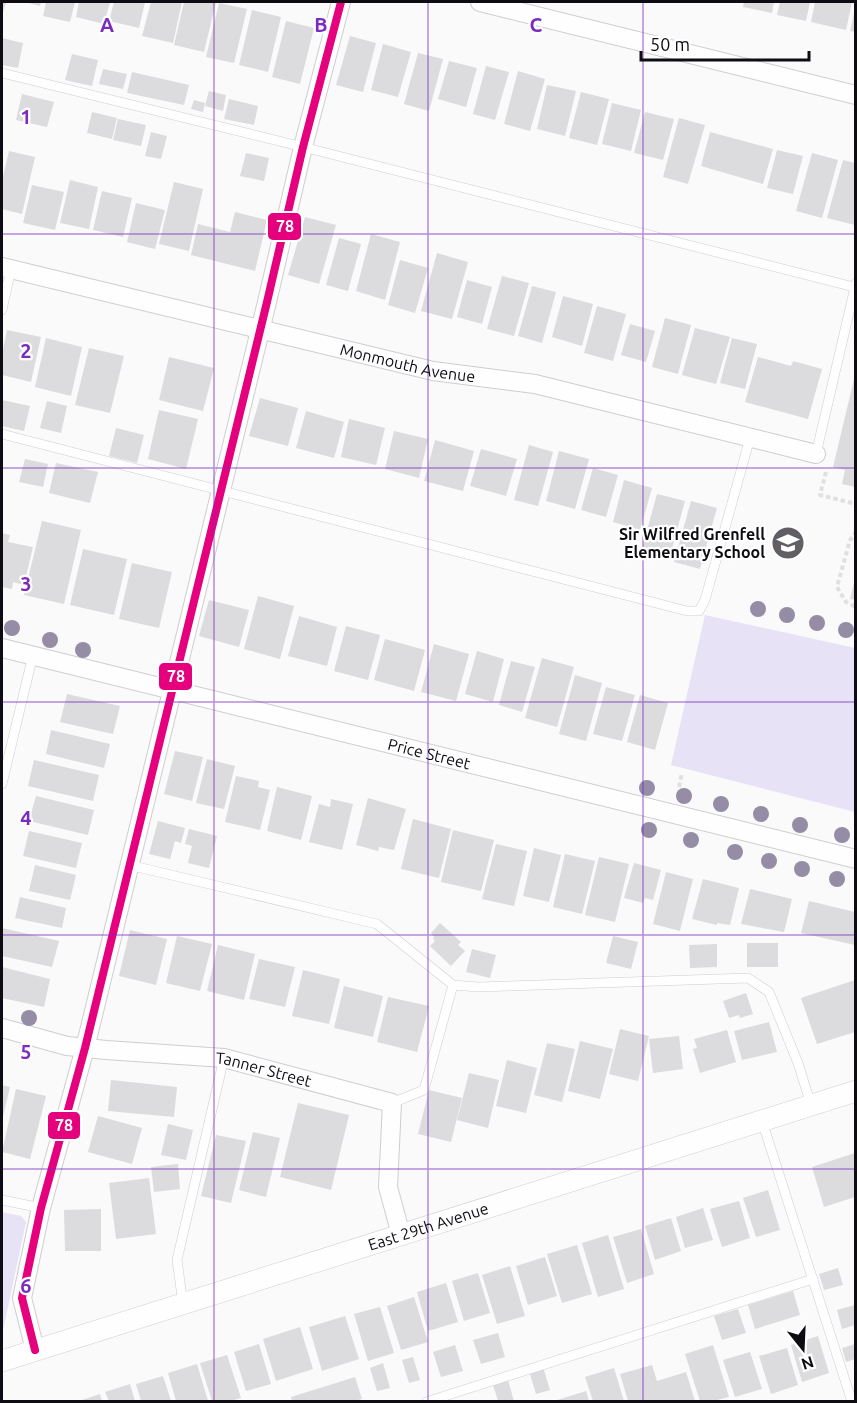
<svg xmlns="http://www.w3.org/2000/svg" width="857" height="1403" viewBox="0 0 857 1403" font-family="Ubuntu,sans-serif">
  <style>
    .green { fill: #e7e2f5 }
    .building { fill: #dcdbde }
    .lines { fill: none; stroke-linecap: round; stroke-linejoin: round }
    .service-casing { stroke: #cecdd1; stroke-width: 10 }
    .minor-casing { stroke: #cecdd1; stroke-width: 20 }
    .tertiary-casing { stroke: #cecdd1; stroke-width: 22 }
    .path { stroke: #e0e0e0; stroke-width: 4; stroke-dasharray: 4.5 3; stroke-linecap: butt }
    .service { stroke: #fefefe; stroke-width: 9 }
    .minor { stroke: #fefefe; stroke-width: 18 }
    .tertiary { stroke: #fefefe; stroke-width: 21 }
    .bus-1-casing { stroke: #fff; stroke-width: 12 }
    .bus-1 { stroke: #e5007d; stroke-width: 8 }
    .tree { fill: #958ca6 }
    .grid { fill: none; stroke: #7b2cbf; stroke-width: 1.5; stroke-opacity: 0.55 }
    .labels { text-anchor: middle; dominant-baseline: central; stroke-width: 4.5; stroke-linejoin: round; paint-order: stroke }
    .street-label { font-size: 16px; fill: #0e0c12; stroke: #fff }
    .poi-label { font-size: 16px; font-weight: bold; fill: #0e0c12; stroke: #fff; text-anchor: end }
    .grid-label { font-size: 20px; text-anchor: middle; font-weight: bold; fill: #7b2cbf; stroke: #fff; stroke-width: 4.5; stroke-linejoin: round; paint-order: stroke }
    .line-badge { stroke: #fff; stroke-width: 2 }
    .badge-label { font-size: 16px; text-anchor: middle; font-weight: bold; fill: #fff }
  </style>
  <rect width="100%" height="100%" fill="#fafafb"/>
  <!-- green -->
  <g class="green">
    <path d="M705,615L855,648V812L671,765Z"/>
    <path d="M2,1212L21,1216L26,1222L2,1335Z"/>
  </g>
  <!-- building -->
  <g class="building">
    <path d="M2,2H6L2,16Z"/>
    <path d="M24,2H41L40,6Z"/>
    <path d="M46,2H75L70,22L43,16Z"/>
    <path d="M79,2H110L104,24L76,17Z"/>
    <path d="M114,2H145L139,28L109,21Z"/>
    <path d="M151,2H182L173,43L142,36Z"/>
    <path d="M184,2H216L204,52L174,45Z"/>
    <path d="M744,2H774L772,13L743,7Z"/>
    <path d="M780,2H810L806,21L777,15Z"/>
    <path d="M815,2H852L846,30L811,22Z"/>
    <path d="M219,3L247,9L234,63L206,57Z"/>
    <path d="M855,9V32L850,31Z"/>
    <path d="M252,10L281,17L268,72L239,65Z"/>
    <path d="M286,21L314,28L300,84L272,77Z"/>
    <path d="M350,36L376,43L363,92L336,85Z"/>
    <path d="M2,38L23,43L18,68L2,65Z"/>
    <path d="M383,44L411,52L398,97L371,90Z"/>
    <path d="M418,53L443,59L429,111L404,104Z"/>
    <path d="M72,54L98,60L92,86L65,80Z"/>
    <path d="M449,61L477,68L466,107L438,99Z"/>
    <path d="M486,66L509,72L495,120L473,114Z"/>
    <path d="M103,69L127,74L123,89L99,84Z"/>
    <path d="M518,71L545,79L530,131L504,124Z"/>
    <path d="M132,72L189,85L184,105L127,93Z"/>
    <path d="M547,85L576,91L565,136L537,129Z"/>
    <path d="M209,91L226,95L223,111L205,106Z"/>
    <path d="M581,92L609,99L597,145L569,138Z"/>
    <path d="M22,94L54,102L47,127L16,120Z"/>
    <path d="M229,99L258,106L254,125L224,119Z"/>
    <path d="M194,100L205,103L203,112L191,109Z"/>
    <path d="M612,103L641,110L631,151L602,144Z"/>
    <path d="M92,112L117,118L112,139L87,133Z"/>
    <path d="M645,112L674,119L663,160L634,153Z"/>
    <path d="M679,118L705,125L688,184L663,177Z"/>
    <path d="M118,119L146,125L141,146L113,140Z"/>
    <path d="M151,132L167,136L161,159L145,156Z"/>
    <path d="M710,132L773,149L763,184L701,166Z"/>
    <path d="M777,150L803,156L793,194L767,188Z"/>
    <path d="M9,151L35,157L22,214L2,209V181Z"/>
    <path d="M246,153L269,158L264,181L240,176Z"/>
    <path d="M812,153L838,160L822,218L796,211Z"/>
    <path d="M843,160L855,163V225L827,218Z"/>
    <path d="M70,180L98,187L89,229L60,223Z"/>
    <path d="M174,182L203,189L189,251L159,244Z"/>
    <path d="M32,185L64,192L55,230L23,223Z"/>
    <path d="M102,191L132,198L123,237L93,230Z"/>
    <path d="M136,203L165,210L155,249L127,242Z"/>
    <path d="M235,212L267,220L255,271L191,255L198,224L230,232Z"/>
    <path d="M305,217L336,225L319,284L288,275Z"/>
    <path d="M371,234L400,242L385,300L356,291Z"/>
    <path d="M339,238L361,244L348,291L326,285Z"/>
    <path d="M437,253L468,262L452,319L421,311Z"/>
    <path d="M400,260L428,268L415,313L388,305Z"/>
    <path d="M502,276L529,283L514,336L487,329Z"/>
    <path d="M467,280L492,287L482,324L457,317Z"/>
    <path d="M532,286L556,292L542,343L518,336Z"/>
    <path d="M563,296L593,304L582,346L552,337Z"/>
    <path d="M597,306L626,314L613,361L584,353Z"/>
    <path d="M665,318L691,325L678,374L652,367Z"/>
    <path d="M630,324L655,331L646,362L621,355Z"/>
    <path d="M695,328L730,337L716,384L682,375Z"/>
    <path d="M7,330L41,337L31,382L2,375V354Z"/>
    <path d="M46,338L82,347L71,396L35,387Z"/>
    <path d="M732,338L757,344L745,389L720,383Z"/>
    <path d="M89,348L124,356L110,413L75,405Z"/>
    <path d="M169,357L214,368L203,411L159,400Z"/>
    <path d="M758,357L791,366L793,361L822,369L808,419L745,402Z"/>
    <path d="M855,375V487L842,484L845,470L833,467Z"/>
    <path d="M260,398L298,408L288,446L249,436Z"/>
    <path d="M2,400L30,406L24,431L2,426Z"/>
    <path d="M47,401L67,406L61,433L40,428Z"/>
    <path d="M159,410L198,419L186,469L148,459Z"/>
    <path d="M306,411L344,422L334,458L296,448Z"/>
    <path d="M349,419L385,428L376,465L341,457Z"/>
    <path d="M116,428L144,435L137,463L109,456Z"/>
    <path d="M394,431L428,439L419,478L385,469Z"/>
    <path d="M435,440L474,451L463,491L424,481Z"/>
    <path d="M529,445L553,452L538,506L514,500Z"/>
    <path d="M481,449L517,459L506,496L470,486Z"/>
    <path d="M559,451L589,459L575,509L546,501Z"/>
    <path d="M25,459L48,464L43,487L19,482Z"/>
    <path d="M56,463L98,472L90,503L49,493Z"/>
    <path d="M593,468L618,475L606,517L581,510Z"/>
    <path d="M624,480L652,488L640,530L613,522Z"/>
    <path d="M657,494L685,501L669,559L641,552Z"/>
    <path d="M691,501L717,508L700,569L674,562Z"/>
    <path d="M42,521L81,530L64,604L24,595Z"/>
    <path d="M2,533L10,535L8,542L33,547L24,585L13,582L12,589L2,587Z"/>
    <path d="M83,549L127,559L114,615L70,605Z"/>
    <path d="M132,563L172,572L159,628L119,619Z"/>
    <path d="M855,579V600L850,599Z"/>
    <path d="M258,596L294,606L280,659L244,649Z"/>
    <path d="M209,600L249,610L239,647L199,636Z"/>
    <path d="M299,616L337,627L327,666L288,656Z"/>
    <path d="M346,626L380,635L368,680L334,671Z"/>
    <path d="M385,639L425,650L414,691L374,680Z"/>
    <path d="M434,644L469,654L456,701L421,692Z"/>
    <path d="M477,651L504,659L493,702L465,694Z"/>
    <path d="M542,658L574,667L557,727L525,718Z"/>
    <path d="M511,661L535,667L522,712L499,705Z"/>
    <path d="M575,675L602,683L586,741L559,734Z"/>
    <path d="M606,687L635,695L622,741L593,734Z"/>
    <path d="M67,694L120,706L113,734L60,722Z"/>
    <path d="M640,695L668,703L655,750L627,742Z"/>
    <path d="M51,730L110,744L104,768L46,754Z"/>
    <path d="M175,751L203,757L192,801L164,794Z"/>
    <path d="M207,759L235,766L224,809L196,803Z"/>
    <path d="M34,760L99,775L93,801L28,786Z"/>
    <path d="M236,776L259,781L258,787L270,790L260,830L225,822Z"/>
    <path d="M277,787L312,796L301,840L267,831Z"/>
    <path d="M36,796L94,810L88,835L29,821Z"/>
    <path d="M368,798L406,809L394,850L379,847L378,851L356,845Z"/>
    <path d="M331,799L353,804L342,850L309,842L319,804L330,807Z"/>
    <path d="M413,819L451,829L439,878L401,869Z"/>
    <path d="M158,821L185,828L181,843L175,841L170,859L149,854Z"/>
    <path d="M189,829L217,836L209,868L188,863L192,846L185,844Z"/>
    <path d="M453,830L494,840L481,891L441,882Z"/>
    <path d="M29,831L82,843L76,868L23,856Z"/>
    <path d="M496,844L527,851L514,906L482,899Z"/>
    <path d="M534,848L561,855L549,902L523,896Z"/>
    <path d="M565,854L595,861L582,914L553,907Z"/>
    <path d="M599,857L629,864L615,922L585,915Z"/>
    <path d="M634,863L661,870L653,900L645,898L643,903L624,898Z"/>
    <path d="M35,865L76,875L70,900L29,891Z"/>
    <path d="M666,872L693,879L680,931L653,924Z"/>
    <path d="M703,879L739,888L730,925L717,923V925L692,919Z"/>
    <path d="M750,889L792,899L784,932L741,924Z"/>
    <path d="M20,897L66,908L62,928L15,918Z"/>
    <path d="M809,901L855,912V945L801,933Z"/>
    <path d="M440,923L461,942L458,945L465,951L451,966L430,946L435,941L433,939L434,937L431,933Z"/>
    <path d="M2,928L59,941L52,967L2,956Z"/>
    <path d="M130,930L167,939L156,985L119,976Z"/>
    <path d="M177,936L212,944L200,991L166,983Z"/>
    <path d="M613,936L638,942L631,969L606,963Z"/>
    <rect x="747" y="943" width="31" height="24"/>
    <path d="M717,944V967L690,968L689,945Z"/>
    <path d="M218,945L255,954L244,1000L207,991Z"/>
    <path d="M472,949L496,955L490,978L466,972Z"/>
    <path d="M259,959L295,967L285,1007L249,999Z"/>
    <path d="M2,967L50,979L44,1007L2,998Z"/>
    <path d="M303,970L340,979L329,1024L292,1016Z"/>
    <path d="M855,980V1032L817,1044L801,998Z"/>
    <path d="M344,986L383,996L373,1037L334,1028Z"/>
    <path d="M746,993L753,1014L740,1018L739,1015L729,1018L723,1001Z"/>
    <path d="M388,997L429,1006L417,1052L377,1042Z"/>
    <path d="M769,1022L777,1052L742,1060L734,1031Z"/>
    <path d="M620,1029L649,1036L638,1081L609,1074Z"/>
    <path d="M727,1030L736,1062L700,1073L693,1049L697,1048L694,1039Z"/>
    <path d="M679,1036L683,1069L653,1073L649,1039Z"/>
    <path d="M580,1041L613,1049L600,1099L568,1091Z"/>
    <path d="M547,1043L575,1049L562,1102L534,1095Z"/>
    <path d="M507,1060L537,1068L526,1113L496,1106Z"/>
    <path d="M469,1073L499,1080L488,1128L457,1120Z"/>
    <path d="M111,1080L177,1087L174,1117L108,1111Z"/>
    <path d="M2,1085L10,1087L2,1121Z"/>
    <path d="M16,1089L46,1096L30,1159L2,1152Z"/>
    <path d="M429,1090L462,1098L451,1142L418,1134Z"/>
    <path d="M298,1103L349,1115L331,1190L280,1177Z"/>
    <path d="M98,1116L142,1128L132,1164L88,1152Z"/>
    <path d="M168,1124L193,1130L186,1160L161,1155Z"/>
    <path d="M253,1132L280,1138L266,1197L239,1190Z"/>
    <path d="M216,1135L246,1141L231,1203L201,1196Z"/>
    <path d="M855,1153V1197L824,1207L812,1167Z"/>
    <path d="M178,1164L180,1189L154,1192L151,1167Z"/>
    <path d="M149,1178L156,1234L116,1239L109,1183Z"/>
    <path d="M768,1190L780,1230L756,1237L743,1198Z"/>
    <path d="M739,1201L750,1238L722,1247L710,1209Z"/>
    <path d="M703,1208L713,1240L685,1248L676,1217Z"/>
    <path d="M101,1209V1251H65L64,1210Z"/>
    <path d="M671,1218L681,1251L655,1260L645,1226Z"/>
    <path d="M641,1229L654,1274L627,1283L613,1237Z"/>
    <path d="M608,1235L624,1289L598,1297L582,1243Z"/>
    <path d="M577,1245L592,1294L562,1303L547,1254Z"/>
    <path d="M545,1257L557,1296L528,1305L516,1266Z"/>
    <path d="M510,1266L525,1316L497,1324L482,1275Z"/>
    <path d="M838,1268L843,1285L824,1290L819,1274Z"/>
    <path d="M478,1273L490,1313L464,1321L452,1281Z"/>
    <path d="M446,1283L458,1322L428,1331L417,1292Z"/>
    <path d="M793,1291L800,1315L755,1329L748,1305Z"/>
    <path d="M414,1297L428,1342L401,1350L387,1306Z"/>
    <path d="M855,1305V1325L842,1329L837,1310Z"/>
    <path d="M380,1307L394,1353L368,1361L354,1314Z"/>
    <path d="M738,1309L746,1333L722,1340L714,1316Z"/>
    <path d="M345,1316L359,1359L322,1371L309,1327Z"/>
    <path d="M300,1327L313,1369L276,1381L263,1339Z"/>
    <path d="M498,1333L505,1357L481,1364L473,1340Z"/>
    <path d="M818,1336L829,1373L802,1382L791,1345Z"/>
    <path d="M259,1344L271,1384L246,1391L234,1352Z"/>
    <path d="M855,1344V1359L846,1362L842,1348Z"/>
    <path d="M455,1345L463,1371L441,1377L433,1352Z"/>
    <path d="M713,1345L729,1397L713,1401H700L685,1354Z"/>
    <path d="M787,1348L798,1385L771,1394L759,1356Z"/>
    <path d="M750,1352L762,1389L735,1397L723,1360Z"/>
    <path d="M227,1355L241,1398L230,1401H212L200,1363Z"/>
    <path d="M413,1357L420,1380L409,1383L402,1360Z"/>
    <path d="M383,1363L390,1388L377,1391L370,1368Z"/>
    <path d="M197,1364L208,1401H176L168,1373Z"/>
    <path d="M652,1365L657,1381L686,1372L695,1401H628L620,1374Z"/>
    <path d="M543,1367L550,1390L536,1394L529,1371Z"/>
    <path d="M614,1368L624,1401H593L585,1377Z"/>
    <path d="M163,1376L171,1401H141L136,1384Z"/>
    <path d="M355,1377L362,1399L354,1401H292L291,1397Z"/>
    <path d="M507,1377L514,1401H498L492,1382Z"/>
    <path d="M130,1384L135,1401H109L105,1392Z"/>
    <path d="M586,1391L589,1401H554Z"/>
    <path d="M100,1394L102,1401H79Z"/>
  </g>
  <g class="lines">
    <defs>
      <g id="service">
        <path d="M2,73L303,147L854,287"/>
        <path d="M2,310L11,269"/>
        <path d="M2,434L687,611H699L705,600L750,438"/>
        <path d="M816,454L856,283"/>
        <path d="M2,784L33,655"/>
        <path d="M129,865L377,924L453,985L478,987L748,978L769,992L798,1063L811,1105"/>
        <path d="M392,1103L424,1090L453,985"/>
        <path d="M762,1121L852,1402"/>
        <path d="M2,1200L41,1208"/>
        <path d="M183,1304L177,1260L224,1058"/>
        <path d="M426,1402L813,1279"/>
      </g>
      <g id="minor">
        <path d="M480,2L856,95"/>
        <path id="s1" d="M2,267L433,371L535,384L816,454"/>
        <path id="s2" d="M2,648L856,859"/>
        <path id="s3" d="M2,1028L67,1046L106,1050L224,1058L392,1103L388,1187L401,1235"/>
        <path d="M35,1350L22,1298L41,1208L85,1048L267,302L303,147L341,2"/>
      </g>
      <g id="tertiary">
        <path id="s4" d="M2,1361L856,1091"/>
      </g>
    </defs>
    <!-- service casing -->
    <use href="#service" class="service-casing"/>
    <!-- minor casing -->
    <use href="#minor" class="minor-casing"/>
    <!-- tertiary casing -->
    <use href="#tertiary" class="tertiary-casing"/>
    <!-- path -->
    <g class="path">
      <path d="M826,472L820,495L856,504"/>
      <path d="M856,531L854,536L850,540L837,587L846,602L856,607"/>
      <path d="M679,787L682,773"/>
    </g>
    <!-- service -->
    <use href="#service" class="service"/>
    <!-- minor -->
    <use href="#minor" class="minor"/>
    <!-- tertiary -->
    <use href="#tertiary" class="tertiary"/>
    <defs>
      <path id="bus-1" d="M35,1350L22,1298L41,1208L85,1048L267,302L303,147L341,2"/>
    </defs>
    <!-- bus-1 casing -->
    <use href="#bus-1" class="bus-1-casing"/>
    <!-- bus-1 -->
    <use href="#bus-1" class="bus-1"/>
  </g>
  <!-- trees -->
  <g class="tree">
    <circle cx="758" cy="609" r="8"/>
    <circle cx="787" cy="615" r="8"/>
    <circle cx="817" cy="623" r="8"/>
    <circle cx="12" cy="628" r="8"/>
    <circle cx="846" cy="630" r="8"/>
    <circle cx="50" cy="640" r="8"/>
    <circle cx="83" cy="650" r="8"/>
    <circle cx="647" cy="788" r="8"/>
    <circle cx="684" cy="796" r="8"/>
    <circle cx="721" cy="804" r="8"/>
    <circle cx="761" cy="814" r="8"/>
    <circle cx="800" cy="825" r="8"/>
    <circle cx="649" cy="830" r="8"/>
    <circle cx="842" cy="835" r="8"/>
    <circle cx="691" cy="840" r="8"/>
    <circle cx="735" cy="852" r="8"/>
    <circle cx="769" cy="861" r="8"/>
    <circle cx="802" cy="869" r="8"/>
    <circle cx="837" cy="879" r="8"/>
    <circle cx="29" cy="1018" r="8"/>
  </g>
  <!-- grid -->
  <path class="grid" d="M214,2V1402M428,2V1402M643,2V1402M2,234H856M2,468H856M2,702H856M2,935H856M2,1169H856"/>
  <!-- icons -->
  <defs>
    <symbol id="school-disc" viewBox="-11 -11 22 22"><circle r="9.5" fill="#615f64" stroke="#fff"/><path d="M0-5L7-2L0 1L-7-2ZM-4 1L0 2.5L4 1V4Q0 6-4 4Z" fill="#fff"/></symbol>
  </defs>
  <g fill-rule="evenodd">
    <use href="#school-disc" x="769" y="524" width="38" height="38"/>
  </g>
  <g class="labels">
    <!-- street labels -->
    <g class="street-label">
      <text stroke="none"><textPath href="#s1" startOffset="417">Monmouth Avenue</textPath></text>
      <text stroke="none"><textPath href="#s2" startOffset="440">Price Street</textPath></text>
      <text stroke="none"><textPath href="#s3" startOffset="266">Tanner Street</textPath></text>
      <text stroke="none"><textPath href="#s4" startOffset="447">East 29th Avenue</textPath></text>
    </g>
    <!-- poi labels -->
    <g class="poi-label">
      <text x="765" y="534">Sir Wilfred Grenfell<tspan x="765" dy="18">Elementary School</tspan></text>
    </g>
  </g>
  <g class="grid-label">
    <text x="107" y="32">A</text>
    <text x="321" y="32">B</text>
    <text x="536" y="32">C</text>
    <text x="26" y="124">1</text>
    <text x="26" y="358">2</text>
    <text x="26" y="591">3</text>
    <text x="26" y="825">4</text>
    <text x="26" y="1059">5</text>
    <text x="26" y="1293">6</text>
  </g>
  <g class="line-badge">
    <rect x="267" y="212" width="35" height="29" rx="6" fill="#e5007d"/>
    <rect x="158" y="662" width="35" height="29" rx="6" fill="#e5007d"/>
    <rect x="47" y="1111" width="34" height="29" rx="6" fill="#e5007d"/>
  </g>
  <g class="badge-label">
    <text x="285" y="232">78</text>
    <text x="176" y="682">78</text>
    <text x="64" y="1131">78</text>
  </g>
  <!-- border -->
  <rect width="857" height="1403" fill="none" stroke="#0e0c12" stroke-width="6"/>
  <!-- north arrow -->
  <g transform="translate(803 1349) rotate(162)" stroke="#ffffff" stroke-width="4.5" paint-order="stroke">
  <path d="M0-4.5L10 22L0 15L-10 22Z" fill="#0e0c12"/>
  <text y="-9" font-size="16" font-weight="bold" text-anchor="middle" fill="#0e0c12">N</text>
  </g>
  <!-- scale -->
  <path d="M641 51v9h168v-9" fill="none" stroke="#0e0c12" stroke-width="3"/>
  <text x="650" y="51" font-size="18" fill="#0e0c12" stroke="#ffffff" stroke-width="4.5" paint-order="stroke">50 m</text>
</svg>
